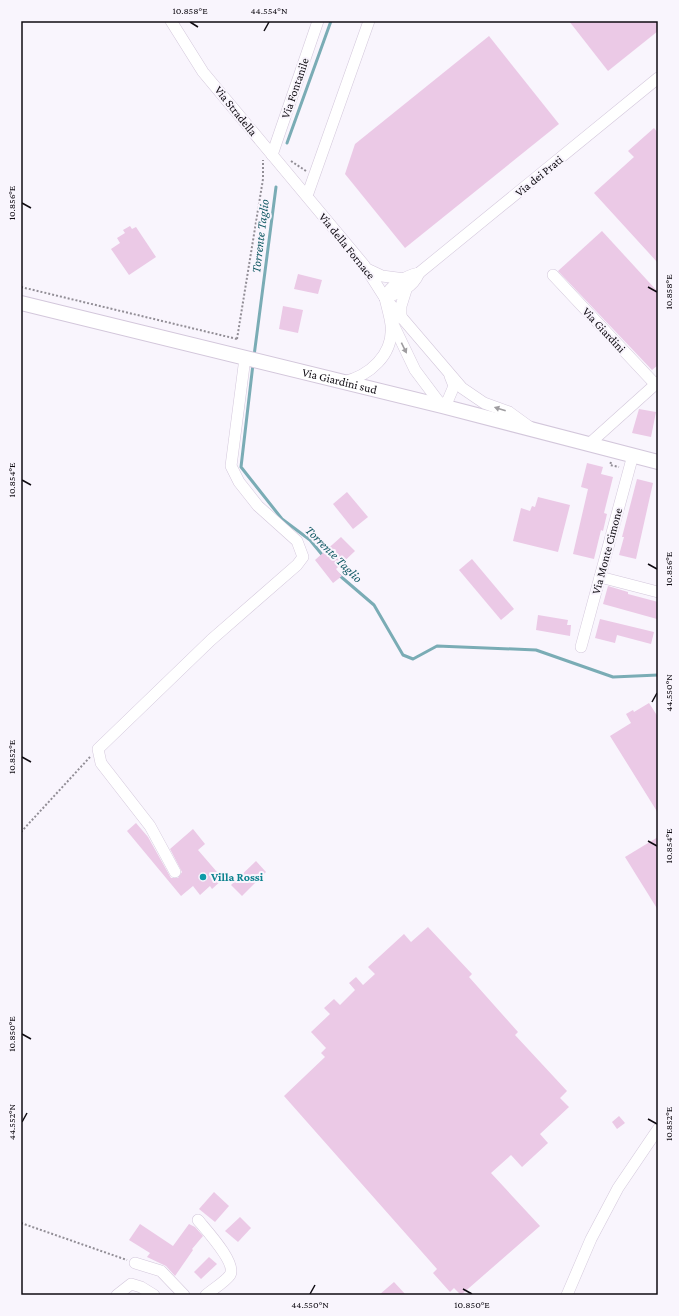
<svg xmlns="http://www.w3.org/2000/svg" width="679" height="1316" viewBox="0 0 679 1316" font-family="'Crimson Pro',serif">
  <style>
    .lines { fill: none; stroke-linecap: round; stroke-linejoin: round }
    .stream { stroke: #7aacb5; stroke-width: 3 }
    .building { fill: #ebc9e6 }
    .minor-casing { stroke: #d3c7db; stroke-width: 12 }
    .major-casing { stroke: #d3c7db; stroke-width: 16 }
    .path { stroke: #928e96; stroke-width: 2; stroke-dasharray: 2 2; stroke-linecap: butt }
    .minor { stroke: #fff; stroke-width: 11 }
    .major { stroke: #fff; stroke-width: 14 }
    .oneway { fill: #9f9da0 }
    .ticks { fill: none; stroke: #0f0b12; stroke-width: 1.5 }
    .culture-dot { fill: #0f9aa8; stroke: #f9f5fd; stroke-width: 1.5 }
    .labels { text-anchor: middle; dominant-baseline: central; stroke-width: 4; stroke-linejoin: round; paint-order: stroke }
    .street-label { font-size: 12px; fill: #0f0b12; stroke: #f9f5fd }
    .culture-label { font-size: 12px; font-weight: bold; fill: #0d838f; stroke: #f9f5fd; text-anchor: start }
    .water-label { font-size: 13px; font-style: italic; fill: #125a64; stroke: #f9f5fd }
    .neatline { fill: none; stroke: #0f0b12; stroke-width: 1.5 }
    .ticks-label { font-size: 10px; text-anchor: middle; fill: #0f0b12 }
  </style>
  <rect width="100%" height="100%" fill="#f9f5fd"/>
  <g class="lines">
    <!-- stream -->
    <g class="stream">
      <path d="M287,143L331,21"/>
      <path d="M254,356L276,187"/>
      <path d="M253,364L241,467L282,519L310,540L324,557"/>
      <path d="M339,575L374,605L403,655L413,659L437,646L536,650L613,677L658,675"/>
    </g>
  </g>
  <!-- building -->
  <g class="building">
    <path d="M569,21H658V31L608,71Z"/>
    <path d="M489,36L559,124L405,248L345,174L355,144Z"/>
    <path d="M654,128L658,133V263L594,193L634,157L628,151Z"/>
    <path d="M130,226L132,229L136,227L156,257L129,275L111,249L120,243L117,238L125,233L123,230Z"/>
    <path d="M602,231L658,292V365L652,370L558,271Z"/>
    <path d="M298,274L322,280L318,294L294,289Z"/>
    <path d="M283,306L303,310L298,333L279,329Z"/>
    <path d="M639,409L656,412L651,437L632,433Z"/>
    <path d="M587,463L603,467L601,474L613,477L604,513L607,514L603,531L601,530L594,559L573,554L588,489L581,487Z"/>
    <path d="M637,479L653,483L636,559L619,555L624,537H622Z"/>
    <path d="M347,492L368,517L353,529L333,504Z"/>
    <path d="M538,497L570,505L558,552L513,541L521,508L530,511L532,506L535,507Z"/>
    <path d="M341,537L355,551L336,569L342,576L333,583L315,560Z"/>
    <path d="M472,559L514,609L501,620L459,570Z"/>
    <path d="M608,586L628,592V594L658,602L657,619L603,604Z"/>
    <path d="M538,615L568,620L567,625H571L570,636L536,630Z"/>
    <path d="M600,619L654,632L651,644L617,635L615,643L595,638Z"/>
    <path d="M649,703L658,717V813L610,736L631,723L626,714L633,710L634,712Z"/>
    <path d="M136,823L148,837L171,878H178L182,872L170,849L193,829L205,844L198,850L223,879L212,889L210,886L200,895L193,886L181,896L127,831Z"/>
    <path d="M658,837V910L625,857Z"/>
    <path d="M256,861L266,872L242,896L231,885Z"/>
    <path d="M428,927L472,974L469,977L518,1032L515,1035L567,1091L560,1098L569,1107L540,1134L548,1143L522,1167L511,1155L491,1173L540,1226L461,1295L454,1288L450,1292L433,1273L437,1269L284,1096L325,1057L321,1053L326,1048L311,1032L330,1014L324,1008L334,999L340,1005L355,990L349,983L356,977L363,985L375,974L368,967L404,934L411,942Z"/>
    <path d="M619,1116L625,1123L617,1129L612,1122Z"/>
    <path d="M214,1192L229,1206L215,1222L199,1209Z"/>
    <path d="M240,1217L251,1228L238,1242L225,1231Z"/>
    <path d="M140,1224L173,1246L189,1224L195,1227L203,1236L192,1249L193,1250L175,1276L166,1266L147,1257L150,1253L129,1240Z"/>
    <path d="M209,1257L217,1264L201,1279L194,1272Z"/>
    <path d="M394,1282L406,1295H379Z"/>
  </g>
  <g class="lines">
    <defs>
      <g id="minor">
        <path d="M171,21L203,72L364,265L385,298L462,388L484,403L509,412L531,428"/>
        <path d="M272,155L318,21"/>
        <path d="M307,196L369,21"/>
        <path d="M367,269L382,276L405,279"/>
        <path d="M553,275L655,384"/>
        <path d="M385,298C399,293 413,288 419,273"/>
        <path d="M401,318V306L406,290"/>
        <path d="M392,322L415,370L442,406L448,400L454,386L450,376"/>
        <path d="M343,382C369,376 394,355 391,325C390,316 387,307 385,298C390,285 405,276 419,273L658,78"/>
        <path d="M589,444L658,382"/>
        <path d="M600,577L658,592"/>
        <path d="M581,647L633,455"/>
        <path d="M175,872L150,826L101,763L98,749L211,640L297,565L303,557L297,541L258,506L239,482L231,466L245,358"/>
        <path d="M198,1220C206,1230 237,1263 230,1275C225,1282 213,1289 206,1295"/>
        <path d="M135,1263L161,1271L184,1295"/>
        <path d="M117,1295L131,1284L141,1287L154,1295"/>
        <path d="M567,1295L591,1239L618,1188L658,1129"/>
      </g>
      <g id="major">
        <path id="s1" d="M21,303L442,406L658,462"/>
      </g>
    </defs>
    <!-- minor casing -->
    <use href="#minor" class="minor-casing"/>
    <!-- major casing -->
    <use href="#major" class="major-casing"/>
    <!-- path -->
    <g class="path">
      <path d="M291,161L306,171"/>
      <path d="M21,287L237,339"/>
      <path d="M237,339L263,179V160"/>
      <path d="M611,462L610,465L619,467"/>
      <path d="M21,832L90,757"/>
      <path d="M21,1223L127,1260"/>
    </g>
    <!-- minor -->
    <use href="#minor" class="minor"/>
    <!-- major -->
    <use href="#major" class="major"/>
  </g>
  <!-- one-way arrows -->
  <defs><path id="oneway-solid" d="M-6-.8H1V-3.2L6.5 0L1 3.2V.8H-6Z"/></defs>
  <g class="oneway">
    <use href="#oneway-solid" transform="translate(404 348) rotate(64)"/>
    <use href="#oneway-solid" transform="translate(500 409) rotate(-162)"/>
  </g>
  <!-- ticks -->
  <path class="ticks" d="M190,22L198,27M264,31L269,22M22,203L31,208M648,287L657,292M22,480L31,485M648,564L657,569M652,702L657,693M22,757L31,762M648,841L657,846M22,1034L31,1039M648,1119L657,1124M22,1122L27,1113M463,1289L472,1294M310,1294L315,1285"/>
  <!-- markers -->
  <circle class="culture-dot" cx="203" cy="877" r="4"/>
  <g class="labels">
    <!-- street labels -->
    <g class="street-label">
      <text transform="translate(295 88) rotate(-71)">Via Fontanile</text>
      <text transform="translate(236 111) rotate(51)">Via Stradella</text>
      <text transform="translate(539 176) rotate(-39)">Via dei Prati</text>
      <text transform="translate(347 246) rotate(51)">Via della Fornace</text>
      <text transform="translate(604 330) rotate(47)">Via Giardini</text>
      <text stroke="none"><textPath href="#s1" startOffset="328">Via Giardini sud</textPath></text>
      <text transform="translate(607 551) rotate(-75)">Via Monte Cimone</text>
    </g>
    <!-- culture labels -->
    <g class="culture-label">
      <text x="211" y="877">Villa Rossi</text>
    </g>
    <!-- water labels -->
    <g class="water-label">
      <text transform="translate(260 236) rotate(-83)">Torrente Taglio</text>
      <text transform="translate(334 554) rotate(45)">Torrente Taglio</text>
    </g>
  </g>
  <!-- border -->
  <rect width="679" height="1316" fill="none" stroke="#f9f5fd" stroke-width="44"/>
  <rect x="22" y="22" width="635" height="1272" class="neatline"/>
  <g class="ticks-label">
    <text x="190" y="14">10.858°E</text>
    <text x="269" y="14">44.554°N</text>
    <text transform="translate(11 203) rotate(-90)" y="4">10.856°E</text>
    <text transform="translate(668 292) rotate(-90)" y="4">10.858°E</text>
    <text transform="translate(11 480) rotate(-90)" y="4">10.854°E</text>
    <text transform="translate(668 569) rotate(-90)" y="4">10.856°E</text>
    <text transform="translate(668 693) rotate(-90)" y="4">44.550°N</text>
    <text transform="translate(11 757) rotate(-90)" y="4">10.852°E</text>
    <text transform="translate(668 846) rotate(-90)" y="4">10.854°E</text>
    <text transform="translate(11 1034) rotate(-90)" y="4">10.850°E</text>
    <text transform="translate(11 1122) rotate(-90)" y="4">44.552°N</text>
    <text transform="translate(668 1124) rotate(-90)" y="4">10.852°E</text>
    <text x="310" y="1308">44.550°N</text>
    <text x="472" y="1308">10.850°E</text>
  </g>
</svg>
